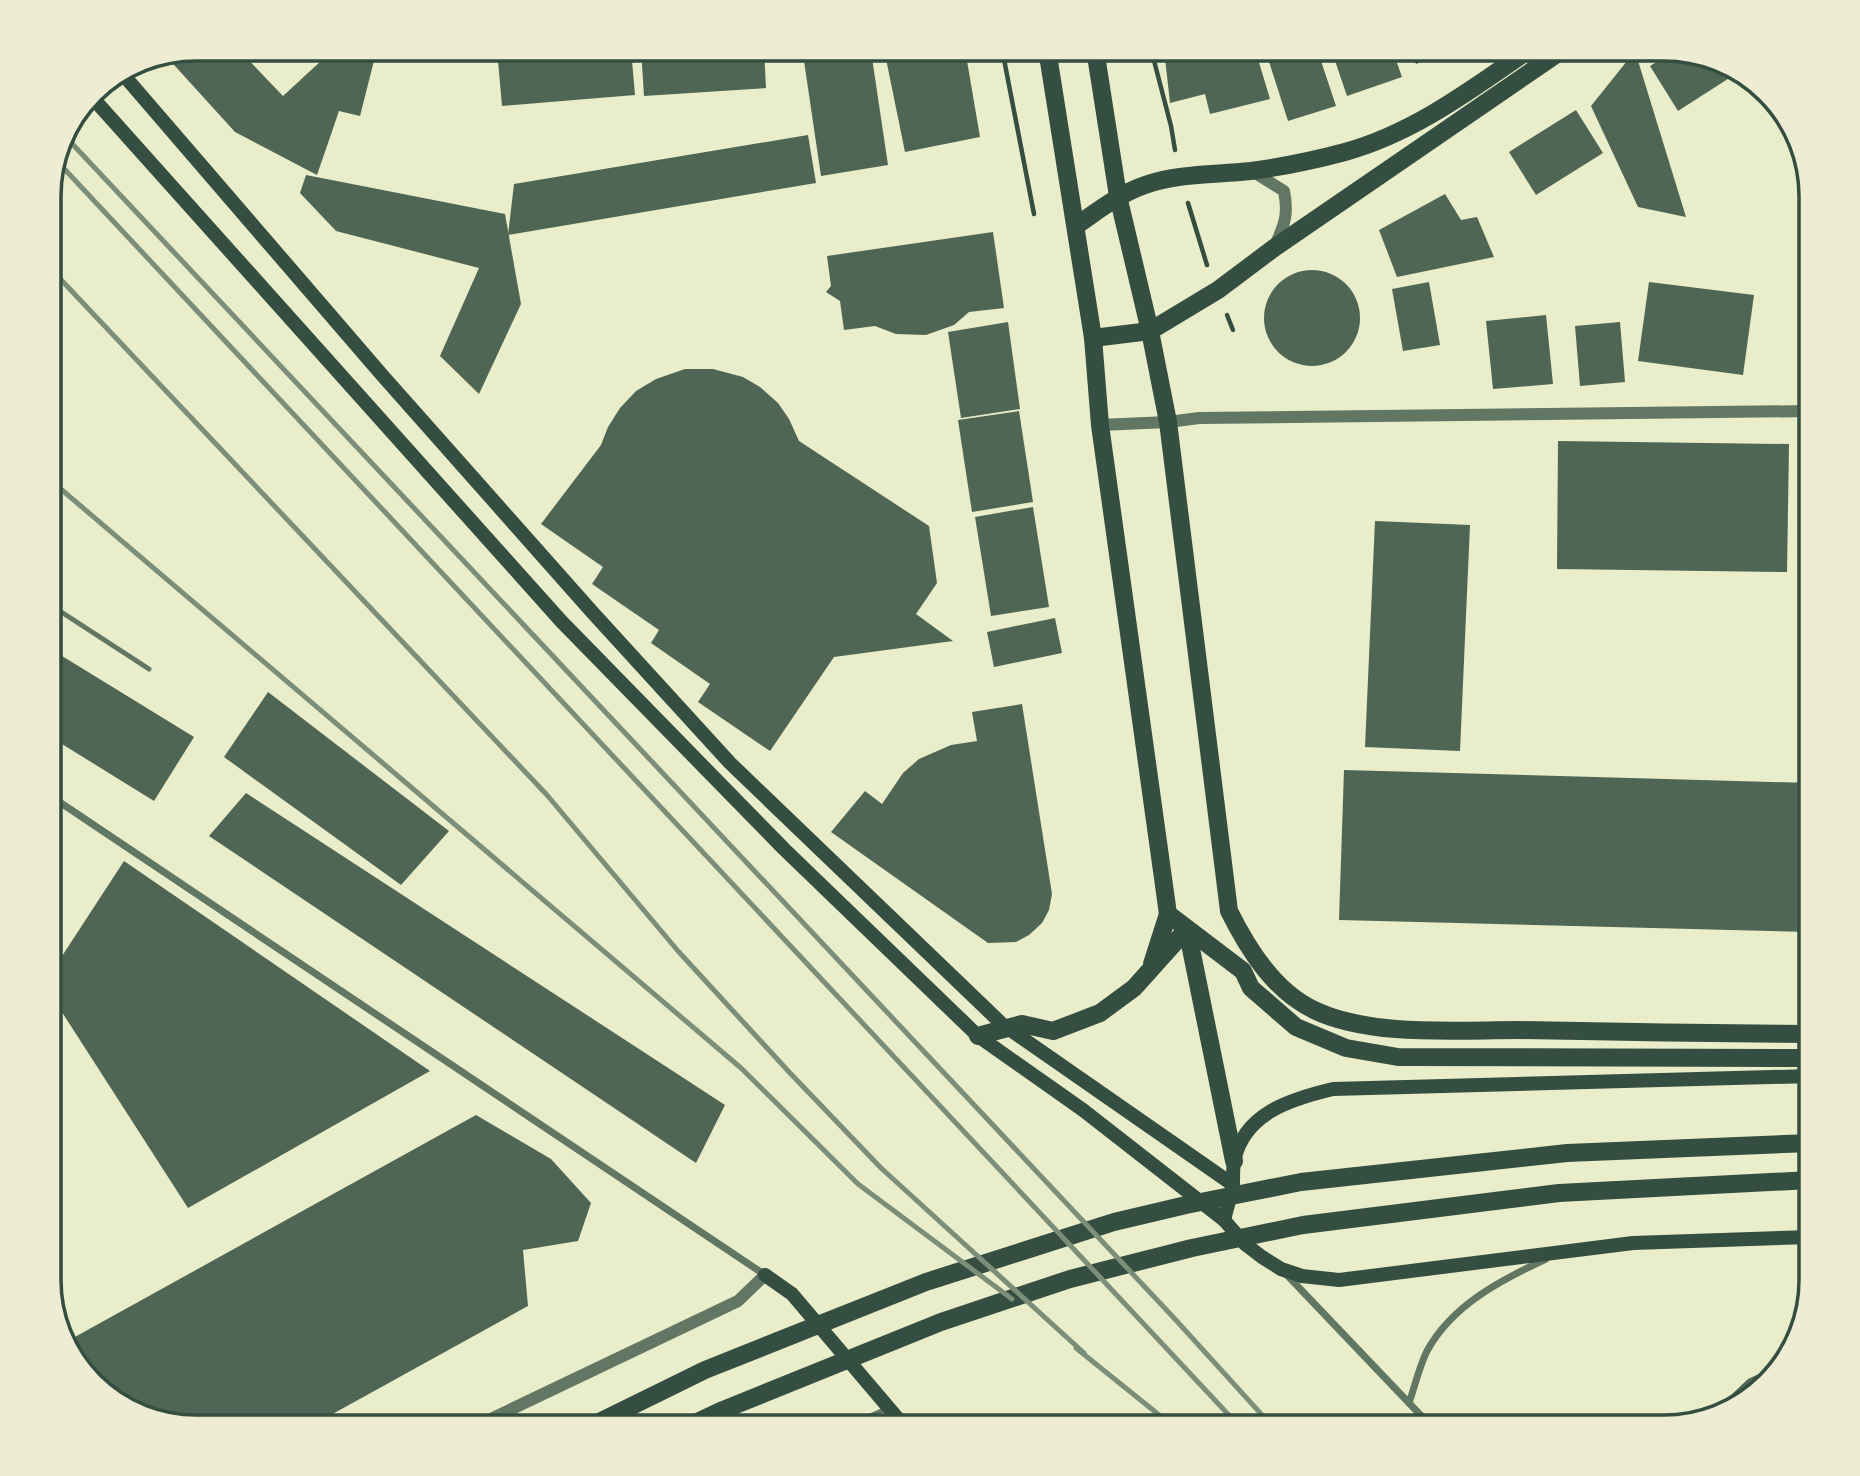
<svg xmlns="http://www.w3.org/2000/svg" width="1860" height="1476" viewBox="0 0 1860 1476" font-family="Rubik,sans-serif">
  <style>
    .building { fill: #4f6655 }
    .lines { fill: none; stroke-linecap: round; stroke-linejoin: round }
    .path { stroke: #344e41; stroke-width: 4.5 }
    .service { stroke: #617663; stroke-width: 5 }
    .minor { stroke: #617663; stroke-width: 7 }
    .tertiary { stroke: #617663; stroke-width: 12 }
    .secondary { stroke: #344e41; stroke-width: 14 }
    .primary { stroke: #344e41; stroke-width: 18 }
    .rail { stroke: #7c8e77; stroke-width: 5 }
    .rim { fill: none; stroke: #344e41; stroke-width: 3.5 }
  </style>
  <rect width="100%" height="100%" fill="#e9edc9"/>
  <!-- building -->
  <g class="building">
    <path d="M197,49H238L283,96L334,49H377L360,116L339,111L317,175L235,132L165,55Z"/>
    <path d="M497,49H631L635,95L502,106Z"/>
    <path d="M641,49H764L766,88L644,96Z"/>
    <path d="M884,49H965L980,137L905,152Z"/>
    <path d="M1164,49H1255L1270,99L1210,114L1205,94L1170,103Z"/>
    <path d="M1265,49H1317L1336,106L1288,121Z"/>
    <path d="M1331,49H1392L1402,77L1347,96Z"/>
    <path d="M1410,49H1453L1416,64Z"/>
    <path d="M871,51L888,165L821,176L804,61Z"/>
    <path d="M1635,51L1686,217L1638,207L1591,106Z"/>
    <path d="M1674,51L1711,57L1729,67L1734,75L1678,111L1650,66Z"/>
    <path d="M1576,110L1603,153L1536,195L1509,152Z"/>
    <path d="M808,135L816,183L508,235L514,184Z"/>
    <path d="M306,175L505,214L521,304L479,394L440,356L479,268L336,231L300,193Z"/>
    <path d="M1445,194L1461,220L1477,217L1494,257L1397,277L1379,230Z"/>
    <path d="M993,232L1004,308L969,312L954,325L926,335L896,334L875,326L844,330L840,301L826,292L831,286L827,256Z"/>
    <circle cx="1312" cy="318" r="48"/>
    <path d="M1429,282L1440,345L1403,351L1392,289Z"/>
    <path d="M1649,282L1754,295L1743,375L1638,361Z"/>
    <path d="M1546,315L1553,384L1493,389L1486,321Z"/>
    <path d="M1008,322L1020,409L961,418L948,332Z"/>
    <path d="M1620,322L1625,382L1580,386L1575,326Z"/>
    <path d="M685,369H713L743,377L760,387L778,403L789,419L799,441L929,526L937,583L916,614L953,641L834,657L770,751L698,702L710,684L651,643L659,630L592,584L603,567L541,524L601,445L608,427L620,408L636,391L656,379Z"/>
    <path d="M1019,411L1033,502L972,512L958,420Z"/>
    <path d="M1558,441L1789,444L1787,572L1557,569Z"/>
    <path d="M1033,507L1049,607L991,616L975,517Z"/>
    <path d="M1375,521L1470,525L1460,751L1365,747Z"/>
    <path d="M1055,618L1062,653L994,667L987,632Z"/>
    <path d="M49,648L194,737L154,801L49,736Z"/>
    <path d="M268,692L449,831L401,885L224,757Z"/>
    <path d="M1022,704L1052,894L1049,910L1042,923L1029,935L1016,942L988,943L831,832L865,791L882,804L903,773L919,759L951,745L977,741L972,712Z"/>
    <path d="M1344,770L1811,783V932L1339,920Z"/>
    <path d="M246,793L725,1105L696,1163L209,836Z"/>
    <path d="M124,861L430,1071L188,1208L49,992V976Z"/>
    <path d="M476,1115L551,1159L591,1203L578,1241L523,1250L528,1306L309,1427H196L140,1416L100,1391L64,1345V1343Z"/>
    <path d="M1782,1363L1775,1376L1728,1412L1723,1413L1730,1396L1748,1379Z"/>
  </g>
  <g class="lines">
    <!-- path -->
    <g class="path">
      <path d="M1002,49L1034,214"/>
      <path d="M1151,49L1171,126L1175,150"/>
      <path d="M1188,203L1207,265"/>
      <path d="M1227,315L1233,330"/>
    </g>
    <!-- service -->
    <g class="service">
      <path d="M49,604L149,669"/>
      <path d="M846,1427L888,1408"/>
    </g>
    <!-- minor -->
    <g class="minor">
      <path d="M49,795L765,1275"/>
      <path d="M1286,1274L1409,1403C1415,1386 1419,1367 1427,1351C1452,1305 1501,1280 1546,1259"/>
      <path d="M1409,1403L1432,1427"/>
    </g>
    <!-- tertiary -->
    <g class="tertiary">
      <path d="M1252,171L1284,191C1289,216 1284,225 1274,248"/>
      <path d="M1100,425L1168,422L1199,418L1811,411"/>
      <path d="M474,1427L738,1301L765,1275"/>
    </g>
    <!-- secondary -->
    <g class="secondary">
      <path d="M121,72L382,375L593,613L730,763L1002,1024L1232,1184"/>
      <path d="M91,96L561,621L784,849L978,1036L1083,1110L1224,1220L1245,1244L1262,1257L1281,1269L1302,1276L1339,1280L1633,1243L1811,1237"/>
      <path d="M1224,1220C1227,1208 1231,1195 1233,1183C1233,1176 1233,1168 1234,1161C1244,1113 1291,1099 1333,1089L1811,1076"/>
      <path d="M765,1275L792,1294L905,1427"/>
    </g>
    <!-- primary -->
    <g class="primary">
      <path d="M1047,49L1093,338L1100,425L1168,914L1243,971L1251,988L1296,1027L1346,1048L1398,1057L1811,1058"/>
      <path d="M1095,49L1118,196L1150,331L1168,422L1229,911C1248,949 1274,991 1314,1010C1370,1037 1456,1030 1518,1030C1616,1032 1713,1033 1811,1034"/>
      <path d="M1077,225C1099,210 1119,194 1145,185C1180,173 1214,175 1251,171C1281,167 1315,160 1345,152C1414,133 1472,89 1530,49"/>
      <path d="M1093,338L1150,331L1218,290L1274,248L1564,49"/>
      <path d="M1187,929L1234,1161"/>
      <path d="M1152,964L1168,914"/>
      <path d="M978,1036L1022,1024L1053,1031L1100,1013L1134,988L1187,929"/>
      <path d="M589,1427L705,1370L926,1282L1114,1222L1186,1205L1301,1182L1567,1153L1811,1143"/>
      <path d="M687,1427L723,1410L941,1322L1070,1279L1192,1248L1303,1225L1559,1193L1811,1180"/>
    </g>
    <!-- rail -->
    <g class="rail">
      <path d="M63,134L1174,1318L1273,1427"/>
      <path d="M56,160L1240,1427"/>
      <path d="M49,267L547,795L678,951L790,1073L881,1168L1084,1353"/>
      <path d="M49,479L741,1068L858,1184L1012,1299"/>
      <path d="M1076,1348L1174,1427"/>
    </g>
  </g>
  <!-- crop -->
  <path d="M0 0H1860V1476H0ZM196 61H1664A135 135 0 0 1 1799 196V1280A135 135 0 0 1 1664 1415H196A135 135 0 0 1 61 1280V196A135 135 0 0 1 196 61Z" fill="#eeecd3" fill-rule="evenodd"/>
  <path class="rim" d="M196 61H1664A135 135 0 0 1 1799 196V1280A135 135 0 0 1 1664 1415H196A135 135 0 0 1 61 1280V196A135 135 0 0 1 196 61Z"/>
</svg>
